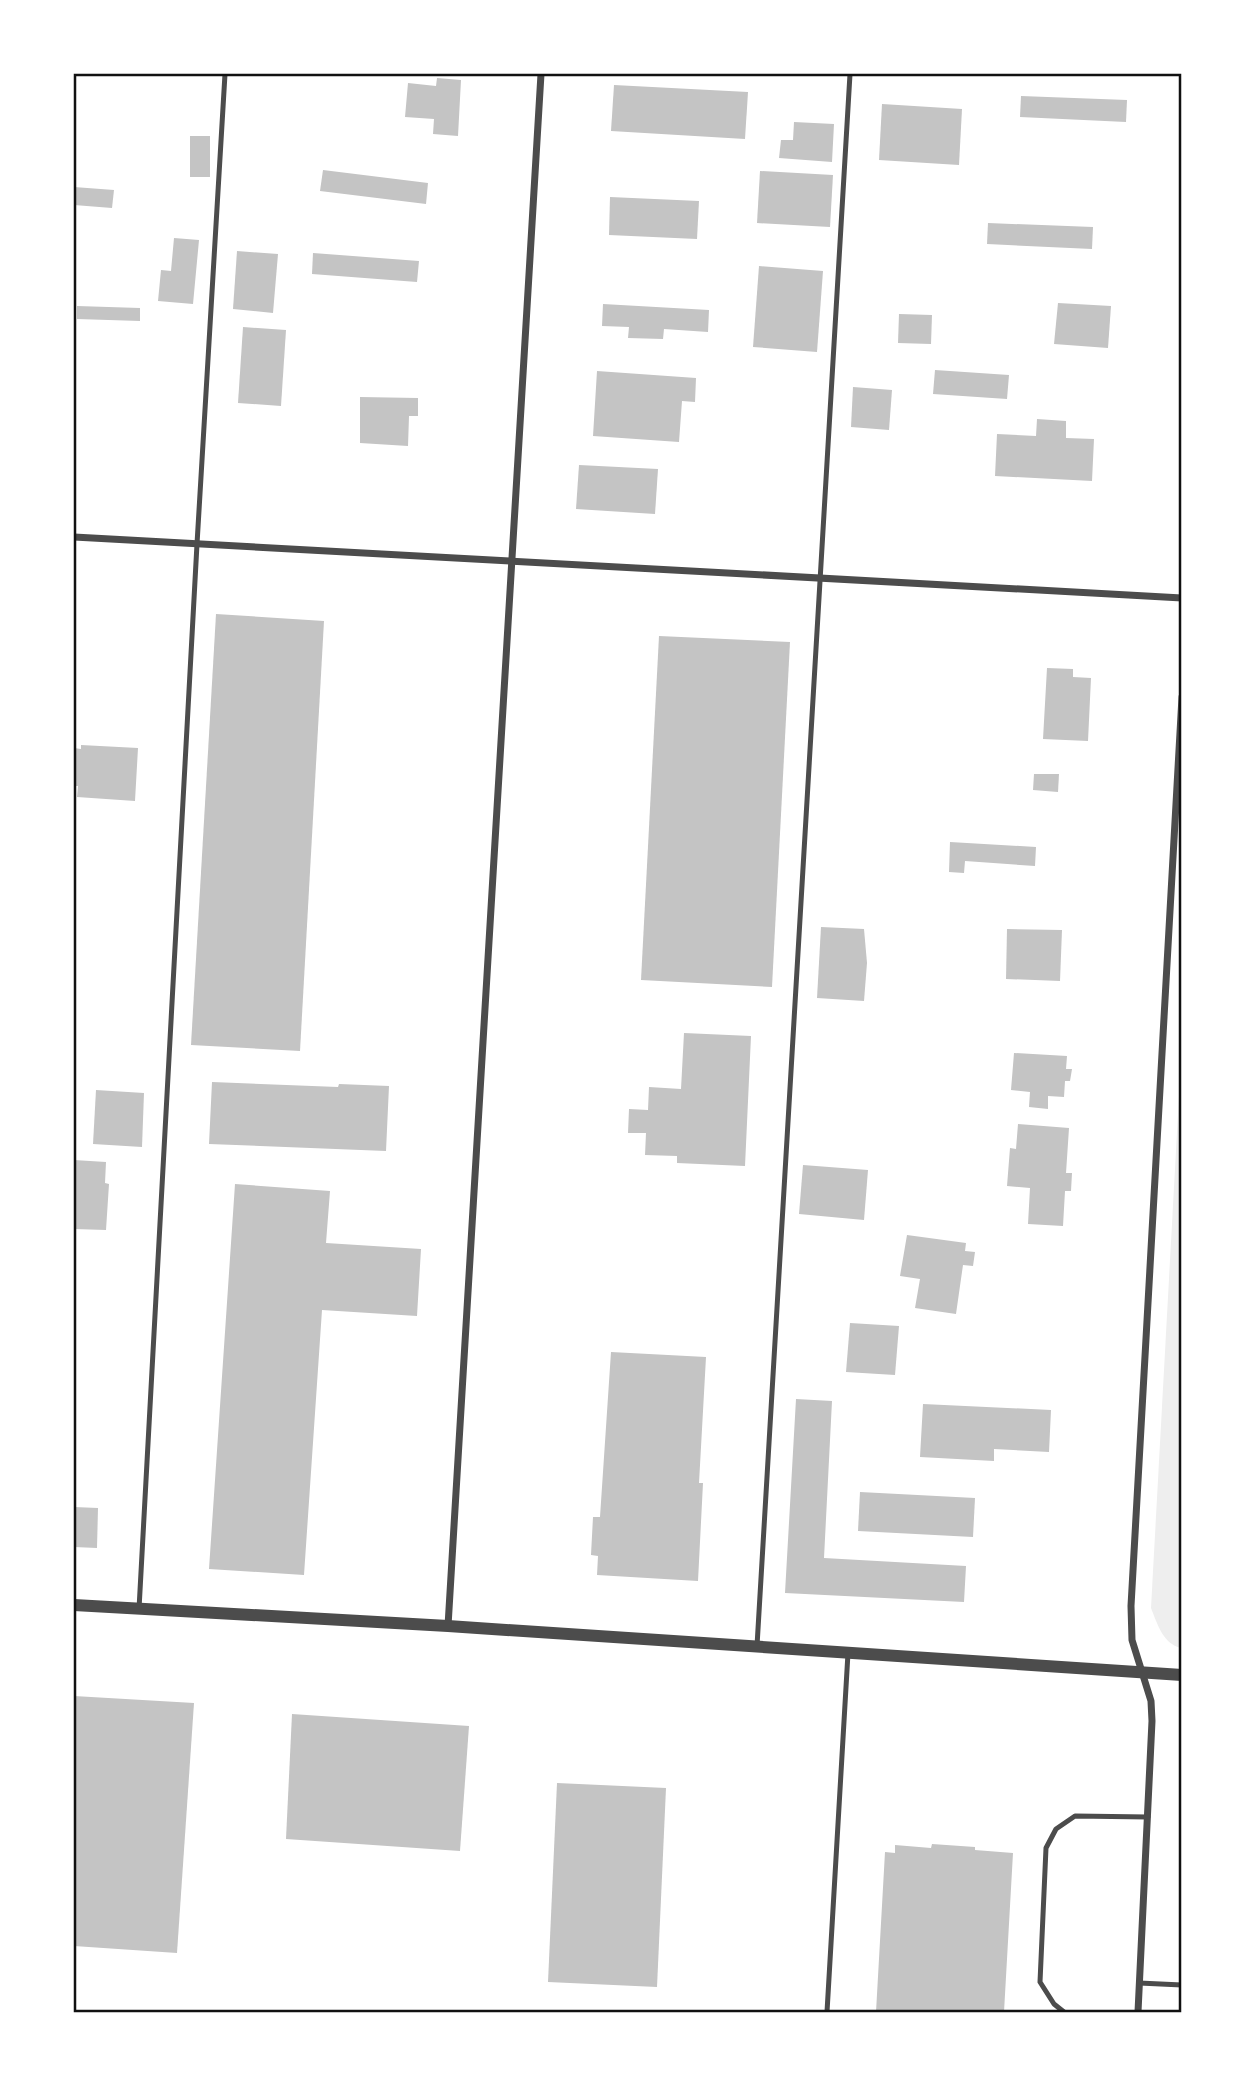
<svg xmlns="http://www.w3.org/2000/svg" width="1255" height="2086" viewBox="0 0 1255 2086" font-family="'Archivo Narrow',sans-serif">
  <style>
    .green { fill: #eee }
    .building { fill: #c4c4c4 }
    .lines { fill: none; stroke-linecap: round; stroke-linejoin: round }
    .service { stroke: #4c4c4c; stroke-width: 5 }
    .minor { stroke: #4c4c4c; stroke-width: 7 }
    .tertiary { stroke: #4c4c4c; stroke-width: 12 }
    .neatline { fill: none; stroke: #111; stroke-width: 2.5 }
  </style>
  <rect width="100%" height="100%" fill="#fff"/>
  <!-- green -->
  <path class="green" d="M1181,1059L1182,1648H1181C1163,1644 1157,1623 1151,1608Z"/>
  <!-- building -->
  <g class="building">
    <path d="M437,78L461,80L458,136L433,134L434,119L405,117L408,83L436,86Z"/>
    <path d="M614,85L748,92L745,139L611,131Z"/>
    <path d="M1021,96L1127,100L1126,122L1020,117Z"/>
    <path d="M882,104L962,109L959,165L879,160Z"/>
    <path d="M794,122L834,124L832,162L779,158L781,140H793Z"/>
    <rect x="190" y="136" width="20" height="41"/>
    <path d="M323,170L428,183L426,204L320,191Z"/>
    <path d="M760,171L833,175L830,227L757,223Z"/>
    <path d="M74,187L114,190L112,208L74,205Z"/>
    <path d="M610,197L699,201L697,239L609,235Z"/>
    <path d="M988,223L1093,227L1092,249L987,244Z"/>
    <path d="M174,238L199,240L193,304L158,301L161,270L171,271Z"/>
    <path d="M237,251L278,254L273,313L233,309Z"/>
    <path d="M313,253L419,261L417,282L312,274Z"/>
    <path d="M759,266L823,271L817,352L753,347Z"/>
    <path d="M1058,303L1111,306L1108,348L1054,344Z"/>
    <path d="M603,304L709,310L708,332L664,329L663,339L628,338L629,327L602,326Z"/>
    <path d="M77,306L140,308V321L77,319Z"/>
    <path d="M899,314L932,315L931,344L898,343Z"/>
    <path d="M243,327L286,330L281,406L238,403Z"/>
    <path d="M935,370L1009,375L1007,399L933,394Z"/>
    <path d="M597,371L696,378L695,402L682,401L679,442L593,436Z"/>
    <path d="M853,387L892,390L889,430L851,427Z"/>
    <path d="M360,397L418,398V416H409L408,446L360,443Z"/>
    <path d="M1037,419L1066,421V438L1094,439L1092,481L995,476L997,434L1036,436Z"/>
    <path d="M579,465L658,469L655,514L576,509Z"/>
    <path d="M216,614L324,621L300,1051L191,1045Z"/>
    <path d="M659,636L790,642L772,987L641,980Z"/>
    <path d="M1047,668L1073,669V677L1091,678L1088,741L1043,739Z"/>
    <path d="M81,745L138,748L135,801L77,797L78,786H74V748L81,749Z"/>
    <path d="M1034,774H1059L1058,792L1033,790Z"/>
    <path d="M950,842L1036,847L1035,866L965,861L964,873L949,872Z"/>
    <path d="M821,927L864,929L867,963L864,1001L817,998Z"/>
    <path d="M1007,929L1062,930L1060,981L1006,979Z"/>
    <path d="M684,1033L751,1036L745,1166L677,1163V1156L645,1155L646,1133H628L629,1109L648,1110L649,1087L681,1089Z"/>
    <path d="M1014,1053L1067,1056L1066,1069H1072L1070,1081H1065L1064,1097L1048,1096V1109L1029,1107L1030,1092L1011,1090Z"/>
    <path d="M212,1082L338,1087L339,1084L389,1086L386,1151L209,1144Z"/>
    <path d="M96,1090L144,1093L142,1147L93,1144Z"/>
    <path d="M1018,1124L1069,1128L1066,1173H1072L1071,1191H1065L1063,1226L1028,1224L1030,1188L1007,1186L1010,1148L1016,1149Z"/>
    <path d="M74,1160L106,1162L105,1183L109,1184L106,1230L74,1229Z"/>
    <path d="M803,1165L868,1170L864,1220L799,1214Z"/>
    <path d="M235,1184L330,1191L326,1243L421,1249L417,1316L322,1310L304,1575L209,1569Z"/>
    <path d="M907,1235L966,1243L965,1251L975,1252L973,1266L963,1265L956,1314L915,1308L920,1279L900,1276Z"/>
    <path d="M850,1323L899,1326L895,1375L846,1372Z"/>
    <path d="M611,1352L706,1357L699,1483H703L698,1581L597,1575L598,1556L591,1555L593,1517H600Z"/>
    <path d="M796,1399L832,1401L824,1558L966,1566L964,1602L785,1593Z"/>
    <path d="M923,1404L1051,1410L1049,1452L994,1449V1461L920,1457Z"/>
    <path d="M860,1492L975,1498L973,1537L858,1531Z"/>
    <path d="M74,1507L98,1508L97,1548L74,1547Z"/>
    <path d="M74,1696L194,1703L177,1953L74,1946Z"/>
    <path d="M292,1714L469,1726L460,1851L286,1839Z"/>
    <path d="M557,1783L666,1788L657,1987L548,1982Z"/>
    <path d="M932,1844L975,1847V1850L1013,1853L1004,2012H876L885,1852L895,1853V1845L931,1848Z"/>
  </g>
  <g class="lines">
    <!-- service -->
    <g class="service">
      <path d="M139,1609L197,544L225,74"/>
      <path d="M757,1646L850,74"/>
      <path d="M1139,1983L1182,1985"/>
      <path d="M827,2012L848,1653"/>
      <path d="M1064,2012L1054,2004L1040,1982L1046,1848L1056,1829L1075,1816L1148,1817"/>
    </g>
    <!-- minor -->
    <g class="minor">
      <path d="M74,537L1182,598"/>
      <path d="M448,1626L541,74"/>
      <path d="M1138,2012L1152,1721L1151,1701L1132,1640L1131,1606L1182,697"/>
    </g>
    <!-- tertiary -->
    <path class="tertiary" d="M74,1605L448,1626L1182,1675"/>
  </g>
  <!-- border -->
  <rect width="1255" height="2086" fill="none" stroke="#ffffff" stroke-width="150"/>
  <rect x="75" y="75" width="1105" height="1936" class="neatline"/>
</svg>
